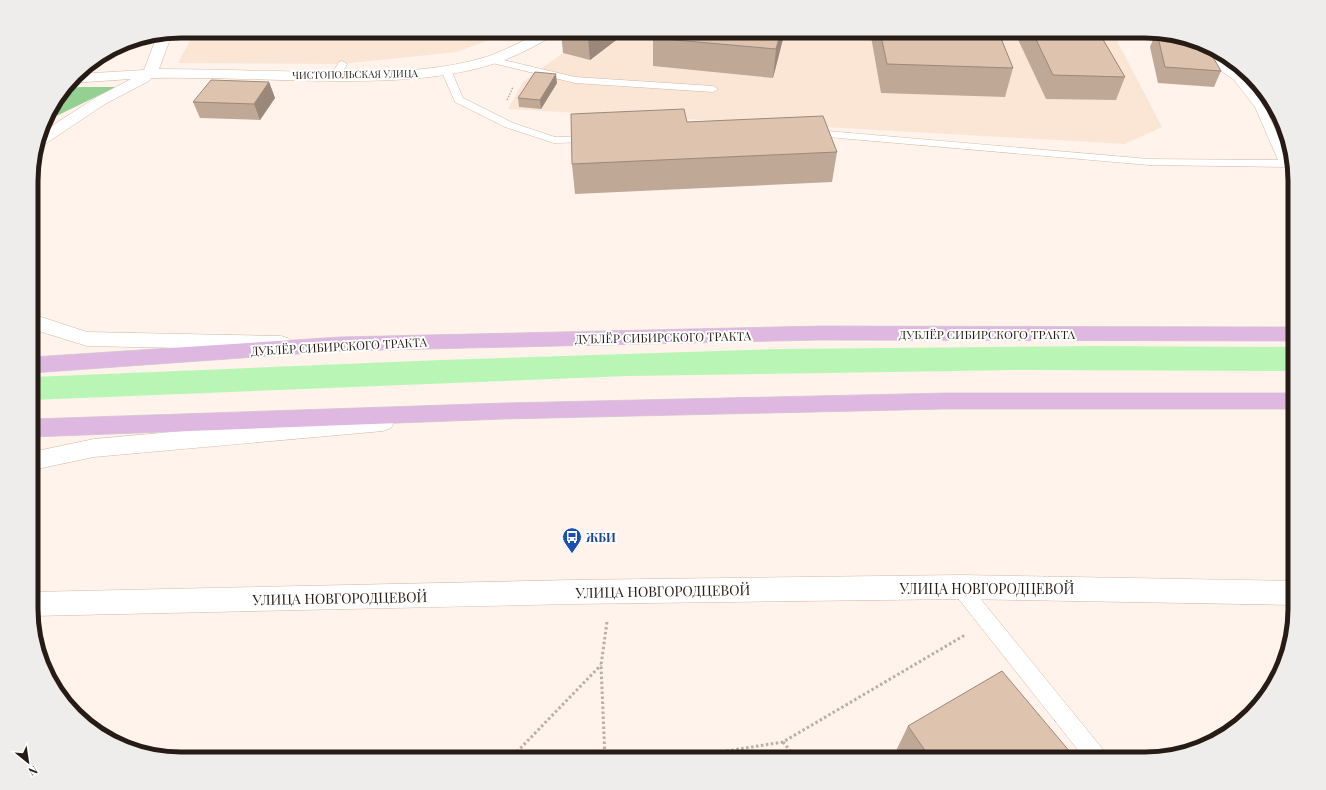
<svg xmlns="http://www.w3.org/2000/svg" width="1326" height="790" viewBox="0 0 1326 790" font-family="'Playfair Display',serif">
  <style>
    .built { fill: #fbe6d6 }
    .green { fill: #b9f6b6 }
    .forest { fill: #94d091 }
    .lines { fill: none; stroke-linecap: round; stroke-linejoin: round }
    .service-casing { stroke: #d3b8a4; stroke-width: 1 }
    .minor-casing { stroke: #d3b8a4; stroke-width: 1 }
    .tertiary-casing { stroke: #d3b8a4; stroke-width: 1 }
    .secondary-casing { stroke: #d3b8a4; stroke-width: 1 }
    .primary-casing { stroke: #d4d2d0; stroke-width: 1 }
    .path-far1 { stroke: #baafa7; stroke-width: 1.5; stroke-dasharray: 1.5 1.5; stroke-linecap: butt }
    .path { stroke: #baafa7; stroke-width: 3; stroke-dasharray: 2.5 2.5; stroke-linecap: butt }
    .service { fill: #fff; fill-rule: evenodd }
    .minor { fill: #fff; fill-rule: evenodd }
    .tertiary { fill: #fff; fill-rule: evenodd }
    .secondary { fill: #fff; fill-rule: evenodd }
    .primary { fill: #dfb8e1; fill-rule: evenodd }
    .wall { fill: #bfa896 }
    .shaded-wall { fill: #9b887a }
    .building { fill: #dec3af; stroke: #9b887a }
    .labels { text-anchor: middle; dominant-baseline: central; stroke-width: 4; stroke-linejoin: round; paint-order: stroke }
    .far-street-label { font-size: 10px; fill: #261c15; stroke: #fff }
    .street-label { font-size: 12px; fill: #261c15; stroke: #fff }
    .transit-label { font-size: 12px; font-weight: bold; fill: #164399; stroke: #fff; text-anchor: start }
    .near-street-label { font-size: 14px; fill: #261c15; stroke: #fff }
    .rim { fill: none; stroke: #261c15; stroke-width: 5 }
  </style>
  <rect width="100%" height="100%" fill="#fff3eb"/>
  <!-- built -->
  <g class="built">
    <path d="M195,31H513L457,52L342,64L178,63Z"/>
    <path d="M593,31H1112L1162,127L1125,144L508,109L523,82Z"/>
  </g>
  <!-- green -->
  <path class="green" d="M1096,346L1295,347V371L1023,370L628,376L32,400V377L441,360L778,349Z"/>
  <!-- forest -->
  <path class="forest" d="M82,87H116L44,122L47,114L66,88Z"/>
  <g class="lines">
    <defs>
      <g id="service">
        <path d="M1201,43L1211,47L1221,62L1242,76L1264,105L1289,160L1292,159L1294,165L1285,167L1149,165L827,137H810L805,134L810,131H827L1149,159L1278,160L1255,107L1234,80L1214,66L1200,45Z"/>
        <path d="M491,57L575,77L713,86L718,89L713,92L575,83L488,62L486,60Z"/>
        <path d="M342,61L347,64L339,79L335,80L331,79L330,77L339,62Z"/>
        <path d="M446,67L451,70L463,98L513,123L555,137L592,136L598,139L592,142L554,143L505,127L455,102L441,70Z"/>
        <path d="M960,579L966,581L1105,752L1108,759H1085L954,593L951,587L954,581Z"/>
      </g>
      <path id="minor" d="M541,31H558L556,34C537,45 519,55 499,62C449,79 395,81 342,81C279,81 215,77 151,78L149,81L105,104L45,144L37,145L41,133L95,98L131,79L71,83L77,74L144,70L157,36L172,34L159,69C220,69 281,72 341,72C390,72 442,71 489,56C507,49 524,41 541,31Z"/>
      <path id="tertiary" d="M960,575L1295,581V605L960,599L572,604L32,616V592L572,580Z"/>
      <g id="secondary">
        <path d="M32,314L87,332L281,336L288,338L291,343L288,348L281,350L87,346L32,329Z"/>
        <path d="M383,413L391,416L394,422L391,428L383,431L94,457L32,470V452L94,439Z"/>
      </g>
      <g id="primary">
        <path d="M820,326L1295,327V341L820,340L340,351L32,373V357L340,337Z"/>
        <path d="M946,393H1295V409H946L504,419L32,437V419L504,403Z"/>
      </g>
    </defs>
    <!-- service casing -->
    <use href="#service" class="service-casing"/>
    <!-- minor casing -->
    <use href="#minor" class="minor-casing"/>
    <!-- tertiary casing -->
    <use href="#tertiary" class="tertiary-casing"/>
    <!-- secondary casing -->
    <use href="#secondary" class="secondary-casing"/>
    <!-- primary casing -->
    <use href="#primary" class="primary-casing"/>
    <!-- path-far1 -->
    <path class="path-far1" d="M507,100L513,87"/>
    <!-- path -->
    <g class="path">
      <path d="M783,742L797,759"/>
      <path d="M510,759L601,665"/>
      <path d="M605,759L601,665L607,622"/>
      <path d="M677,759L783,742L965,635"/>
    </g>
    <!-- service -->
    <use href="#service" class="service"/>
    <!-- minor -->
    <use href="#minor" class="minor"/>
    <!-- tertiary -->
    <use href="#tertiary" class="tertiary"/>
    <!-- secondary -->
    <use href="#secondary" class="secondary"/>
    <!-- primary -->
    <use href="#primary" class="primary"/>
  </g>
  <!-- wall -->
  <g class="wall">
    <path d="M561,31H628L590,60L563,53Z"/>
    <path d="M785,31L773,78L653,66V38Z"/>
    <path d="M870,31H998L1013,68L1005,97L881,93Z"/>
    <path d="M1014,31H1098L1125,77L1116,100L1046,99Z"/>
    <path d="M1156,32L1184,36L1221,71L1214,87L1158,83L1150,47Z"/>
    <path d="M269,82L275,98L260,120L200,118L193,102Z"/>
    <path d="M557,83L541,109L519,107L518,98Z"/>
    <path d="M687,122L837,152L832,182L575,194L572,164Z"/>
    <path d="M908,726L1076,759H892Z"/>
  </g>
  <!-- shaded-wall -->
  <g class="shaded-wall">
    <path d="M597,31H628L590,60L588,38Z"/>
    <path d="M781,31H785L773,78L776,49Z"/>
    <path d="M556,74L557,83L541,109L540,100Z"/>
    <path d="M269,82L275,98L260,120L254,104Z"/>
  </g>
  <!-- building -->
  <g class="building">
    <path d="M564,31H597L588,38Z"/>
    <path d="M656,31H781L776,49L653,38Z"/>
    <path d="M880,31H998L1013,68L887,64Z"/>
    <path d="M1032,31H1098L1125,77L1053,75Z"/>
    <path d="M1157,33L1184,36L1206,45L1221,71L1165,67Z"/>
    <path d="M535,72L556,74L540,100L518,98Z"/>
    <path d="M211,80L269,82L254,104L193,102Z"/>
    <path d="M684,109L687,122L823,116L837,152L572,164L571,114Z"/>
    <path d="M1002,671L1076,759H931L908,726Z"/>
  </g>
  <!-- icons -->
  <defs>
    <symbol id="bus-pin" viewBox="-11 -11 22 30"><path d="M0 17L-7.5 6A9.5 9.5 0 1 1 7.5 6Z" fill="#1a4fb4" stroke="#fff"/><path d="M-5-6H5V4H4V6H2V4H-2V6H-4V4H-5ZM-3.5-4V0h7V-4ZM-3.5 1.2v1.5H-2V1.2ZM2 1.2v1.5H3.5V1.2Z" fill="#fff"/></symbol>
  </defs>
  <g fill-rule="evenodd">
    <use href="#bus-pin" x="561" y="526" width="22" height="30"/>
  </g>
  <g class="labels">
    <!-- far-street labels -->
    <g class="far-street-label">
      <text transform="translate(355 74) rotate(-1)">ЧИСТОПОЛЬСКАЯ УЛИЦА</text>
    </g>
    <!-- street labels -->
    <g class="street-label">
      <text x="987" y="334">ДУБЛЁР СИБИРСКОГО ТРАКТА</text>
      <text transform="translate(663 337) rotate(-1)">ДУБЛЁР СИБИРСКОГО ТРАКТА</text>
      <text transform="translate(339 346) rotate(-3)">ДУБЛЁР СИБИРСКОГО ТРАКТА</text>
    </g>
    <!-- transit labels -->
    <g class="transit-label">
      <text x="586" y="537">ЖБИ</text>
    </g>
    <!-- near-street labels -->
    <g class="near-street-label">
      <text x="987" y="588">УЛИЦА НОВГОРОДЦЕВОЙ</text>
      <text transform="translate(663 591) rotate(-1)">УЛИЦА НОВГОРОДЦЕВОЙ</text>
      <text transform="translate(340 598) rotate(-1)">УЛИЦА НОВГОРОДЦЕВОЙ</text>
    </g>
  </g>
  <!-- crop -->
  <path d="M0 0H1326V790H0ZM181 38H1145A143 143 0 0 1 1288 181V609A143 143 0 0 1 1145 752H181A143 143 0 0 1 38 609V181A143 143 0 0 1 181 38Z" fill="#eeedec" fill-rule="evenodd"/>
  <path class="rim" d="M181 38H1145A143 143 0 0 1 1288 181V609A143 143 0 0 1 1145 752H181A143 143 0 0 1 38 609V181A143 143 0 0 1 181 38Z"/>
  <!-- north arrow -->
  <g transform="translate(28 762) rotate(150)" stroke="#ffffff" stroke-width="3" paint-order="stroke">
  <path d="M0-3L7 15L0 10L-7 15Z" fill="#261c15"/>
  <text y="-6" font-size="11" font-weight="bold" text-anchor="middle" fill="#261c15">N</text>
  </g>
</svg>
